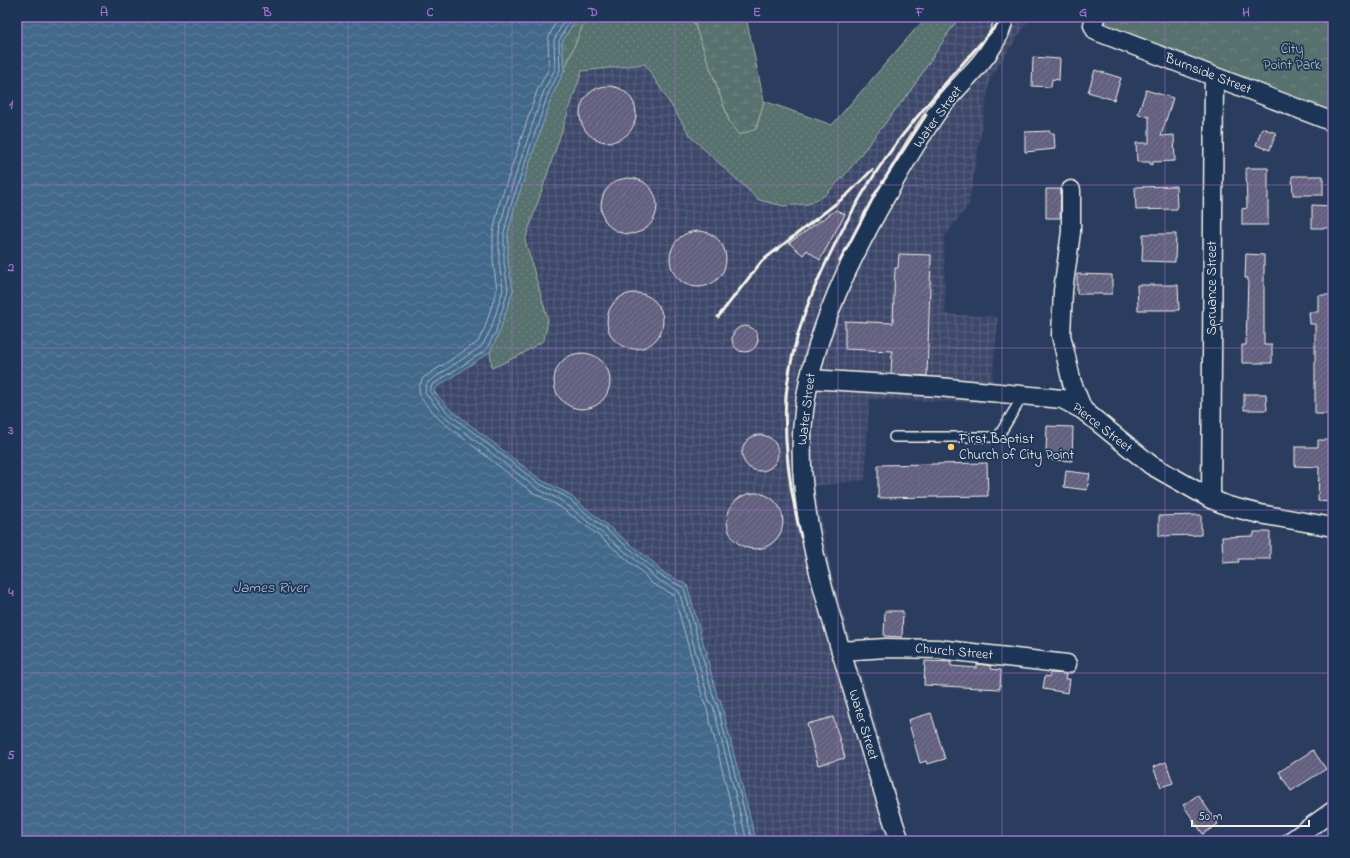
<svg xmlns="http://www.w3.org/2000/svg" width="1350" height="858" viewBox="0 0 1350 858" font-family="'Indie Flower',sans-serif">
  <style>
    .industrial { fill: url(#industrial-grid) }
    .grass { fill: url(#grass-dots); stroke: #a6b1ab }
    .forest { fill: url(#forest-crowns); stroke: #a6b1ab }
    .wetland { fill: url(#wetland-marsh); stroke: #a6b1ab }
    .water { fill: url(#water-waves); stroke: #899fb0 }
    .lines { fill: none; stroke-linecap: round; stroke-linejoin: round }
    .shore { stroke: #adbbc2; stroke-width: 1 }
    .building { fill: url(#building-hatch); stroke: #f4f1e8 }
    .lane-casing { stroke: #f4f1e8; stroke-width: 12 }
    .street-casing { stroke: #f4f1e8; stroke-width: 21 }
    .lane { stroke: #1d3557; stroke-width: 9 }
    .street { stroke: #1d3557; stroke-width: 18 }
    .rail { stroke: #f4f1e8; stroke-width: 3 }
    .grid { fill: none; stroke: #a571cd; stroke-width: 1; stroke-opacity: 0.55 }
    .poi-dot { fill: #ffd166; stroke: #1d3557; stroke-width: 1.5 }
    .labels { text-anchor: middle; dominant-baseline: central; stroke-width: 3.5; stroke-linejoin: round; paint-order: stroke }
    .park-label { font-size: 14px; fill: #bdc4bd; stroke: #1d3557 }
    .street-label { font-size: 14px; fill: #f4f1e8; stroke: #1d3557 }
    .poi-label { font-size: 14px; fill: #f4f1e8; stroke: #1d3557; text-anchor: start }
    .water-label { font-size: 15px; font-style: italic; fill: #b6c1c7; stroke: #1d3557 }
    .neatline { fill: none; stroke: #a571cd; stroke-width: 1.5 }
    .grid-label { font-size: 13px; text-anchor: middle; font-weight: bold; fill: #a571cd }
  </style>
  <defs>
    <pattern id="industrial-grid" width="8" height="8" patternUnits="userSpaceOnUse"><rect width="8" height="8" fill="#3c4769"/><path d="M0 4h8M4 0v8" fill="none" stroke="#59627e"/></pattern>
    <pattern id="grass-dots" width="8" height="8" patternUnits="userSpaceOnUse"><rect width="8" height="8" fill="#57716e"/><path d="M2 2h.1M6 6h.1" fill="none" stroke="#708683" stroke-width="1.8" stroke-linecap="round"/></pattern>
    <pattern id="forest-crowns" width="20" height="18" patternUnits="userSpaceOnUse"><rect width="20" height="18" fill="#57716e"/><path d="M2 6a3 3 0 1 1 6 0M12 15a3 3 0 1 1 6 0" fill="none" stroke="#708683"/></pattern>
    <pattern id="wetland-marsh" width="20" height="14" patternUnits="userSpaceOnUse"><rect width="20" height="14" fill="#57716e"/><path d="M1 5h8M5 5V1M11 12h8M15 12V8" fill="none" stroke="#708683"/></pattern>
    <pattern id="water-waves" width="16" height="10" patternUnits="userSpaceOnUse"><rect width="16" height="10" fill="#42698a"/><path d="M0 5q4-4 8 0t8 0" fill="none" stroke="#5e7f9a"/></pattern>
    <pattern id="building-hatch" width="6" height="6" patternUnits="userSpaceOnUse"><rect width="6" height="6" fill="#625f7f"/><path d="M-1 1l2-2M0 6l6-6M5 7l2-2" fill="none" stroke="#797691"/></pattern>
  </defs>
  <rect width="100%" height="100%" fill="#2b3d5f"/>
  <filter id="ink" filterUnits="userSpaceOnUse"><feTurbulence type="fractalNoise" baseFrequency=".025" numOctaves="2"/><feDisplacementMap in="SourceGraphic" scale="8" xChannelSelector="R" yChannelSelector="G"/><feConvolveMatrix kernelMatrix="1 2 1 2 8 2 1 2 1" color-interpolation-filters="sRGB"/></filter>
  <g filter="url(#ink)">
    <!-- industrial -->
    <path class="industrial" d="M959,17H1031L990,78L969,204L944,237L945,314L998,317L990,403L869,399L865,480L814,486L834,584L904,819L849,841H756L735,756L687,585L660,571L654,563L567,493L541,480L450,409L434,392V389L490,352L492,368L548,320L525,240L582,71L645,64L692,138L759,200L784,206L824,196L844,176L911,90Z"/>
    <!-- grass -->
    <path class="grass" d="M586,17H692L730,123L756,129L764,101L832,125L926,17H959L911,90L844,176L824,196L808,204L784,206L759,200L692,138L645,64L582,71L525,240L548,320L544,340L522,354L492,368L490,352L499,333L513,290L508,262V233L514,209L552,96L564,71Z"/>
    <!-- forest -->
    <path class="forest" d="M1102,17H1333V117L1108,30Z"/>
    <!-- wetland -->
    <g class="wetland">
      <path d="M573,17H586L564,71L562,42L574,22Z"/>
      <path d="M692,17H746L764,101L756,129L739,135L730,123Z"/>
    </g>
    <!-- water -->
    <path class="water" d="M17,17H573L574,22L562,42L564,71L552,96L514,209L508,233V262L513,290L499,333L490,352L434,389V392L450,409L541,480L567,493L654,563L660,571L687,585L705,649L708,653H706L718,699H720L756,841H17Z"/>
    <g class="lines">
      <!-- shore -->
      <g class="shore">
        <path d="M558,17L548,39L549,68L537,91L499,205L493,233V262L497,289L485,327L478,342L423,378L419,387L420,397L440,420L532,492L559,506L593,531L643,573L651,583L674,595L704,702L707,709L740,841"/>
        <path d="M564,17V21L554,40L555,69L543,93L505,207L499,233V262L503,290L491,329L482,346L428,382L426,386L425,393L444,416L536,488L562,501L647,569L655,578L679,591L709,701L713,706L747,841"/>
        <path d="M569,17V22L559,41L560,70L548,94L510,208L504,233V262L508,290L496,331L486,350L432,385L430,392L447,412L538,483L565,496L651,566L658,574L684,588L714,699L717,704L752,841"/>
      </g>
    </g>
    <!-- building -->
    <g class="building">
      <path d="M1033,57L1060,59L1059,80L1052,79L1051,87L1032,86Z"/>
      <path d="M1095,70L1121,78L1114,100L1088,92Z"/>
      <circle cx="608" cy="114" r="28"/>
      <path d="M1146,90L1173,98L1161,136L1174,135L1175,161L1153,162L1152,165L1150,164V162H1137L1136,143H1149V117L1138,114Z"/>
      <path d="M1262,128L1276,133L1270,150L1256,145Z"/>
      <path d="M1050,131V133H1054L1055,149L1025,152V132Z"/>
      <path d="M1246,168H1268V225H1242V209L1247,208Z"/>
      <path d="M1292,176H1323V195H1293Z"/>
      <circle cx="629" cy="206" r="28"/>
      <path d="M1176,186L1177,209L1136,210L1135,187Z"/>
      <path d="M1046,189H1061L1060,218H1046Z"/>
      <path d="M1312,205L1333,206V228H1312Z"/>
      <path d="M836,210L845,214L820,260L807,250L803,255L789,243Z"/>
      <circle cx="698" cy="259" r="28"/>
      <path d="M1143,234H1176L1175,262L1142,261Z"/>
      <path d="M899,254L931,255L927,376L891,374L892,351L845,349V321L893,323L895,268H898Z"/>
      <path d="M1246,254L1264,255V345H1272V363H1242V345H1246L1248,278H1245Z"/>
      <path d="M1077,274L1112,275V294H1077Z"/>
      <path d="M1137,285H1178L1179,310H1138Z"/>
      <circle cx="635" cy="321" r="28"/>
      <path d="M1318,295H1333V414H1315V324H1310L1309,312H1318Z"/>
      <circle cx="745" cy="339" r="13"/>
      <circle cx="582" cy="381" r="28"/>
      <path d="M1244,394H1266L1267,410H1244Z"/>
      <path d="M1047,426L1073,427L1072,461L1052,460V451H1046Z"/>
      <circle cx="760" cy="453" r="18"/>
      <path d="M1318,440H1333V502L1318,501L1319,467L1295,466V447H1318Z"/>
      <path d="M987,463L988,496L878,498V465Z"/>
      <path d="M1066,471L1090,474L1087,490L1064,487Z"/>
      <circle cx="755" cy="521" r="28"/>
      <path d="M1201,515V535L1159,536V516Z"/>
      <path d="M1254,532H1270V559H1238L1239,562L1223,563L1222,537L1254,536Z"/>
      <path d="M885,611H903L902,637L884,636Z"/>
      <path d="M925,661L951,662V666L977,668V664L991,666V669L1001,670L1000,689L924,685Z"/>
      <path d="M1050,673L1066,674L1065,679H1070L1068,693L1043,689L1045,676L1049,677Z"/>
      <path d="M931,713L945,759L927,764L926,761L920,763L908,720Z"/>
      <path d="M833,717L845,758L818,765L807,724Z"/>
      <path d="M1313,750L1326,769L1291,791L1279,772Z"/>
      <path d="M1166,762L1173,783L1161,787L1153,767Z"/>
      <path d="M1198,795L1218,824L1203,834L1183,805Z"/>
    </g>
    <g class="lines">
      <defs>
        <path id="lane" d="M894,437H998L1024,394"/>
        <g id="street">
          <path d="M1095,17L1093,25L1096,31L1333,122"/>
          <path d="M1071,190V232L1063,291L1061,335L1072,383L1083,410"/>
          <path d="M809,379L939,387L1062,399L1083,410L1151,465L1211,499L1228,506L1260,514L1333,527"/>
          <path d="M1211,499L1214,77"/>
          <path d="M841,651L886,648L938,649L1067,664"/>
          <path d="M900,841C882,792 868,741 853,691C827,604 792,502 804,411C814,330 851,257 891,187C905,162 921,135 938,111C956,86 983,66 997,38C1001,32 1002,24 1005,17"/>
          <path d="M1291,841L1333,811"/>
        </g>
      </defs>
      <!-- lane casing -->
      <use href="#lane" class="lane-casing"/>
      <!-- street casing -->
      <use href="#street" class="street-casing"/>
      <!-- lane -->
      <use href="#lane" class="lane"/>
      <!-- street -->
      <use href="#street" class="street"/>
      <!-- rail -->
      <g class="rail">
        <path d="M840,261L875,194L926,115"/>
        <path d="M718,317L762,261L847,195L872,170"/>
        <path d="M801,537C790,491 783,443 786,396C790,353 804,310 822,271C845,221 874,170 909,127C939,89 972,53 1004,17"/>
      </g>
    </g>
  </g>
  <!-- grid -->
  <path class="grid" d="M185,17V841M348,17V841M512,17V841M675,17V841M838,17V841M1002,17V841M1165,17V841M17,185H1333M17,348H1333M17,510H1333M17,673H1333"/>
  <!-- markers -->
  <circle class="poi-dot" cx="951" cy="447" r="4"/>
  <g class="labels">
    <!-- park labels -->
    <g class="park-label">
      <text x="1292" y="49">City<tspan x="1292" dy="16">Point Park</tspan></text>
    </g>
    <!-- street labels -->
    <g class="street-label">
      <text transform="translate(1208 74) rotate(21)">Burnside Street</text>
      <text transform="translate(938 117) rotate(-54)">Water Street</text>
      <text transform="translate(1212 288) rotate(-90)">Spruance Street</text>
      <text transform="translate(807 409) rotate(-83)">Water Street</text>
      <text transform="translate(1102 428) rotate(38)">Pierce Street</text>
      <text transform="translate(954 652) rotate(5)">Church Street</text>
      <text transform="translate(863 725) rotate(73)">Water Street</text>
    </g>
    <!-- poi labels -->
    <g class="poi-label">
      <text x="959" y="439">First Baptist<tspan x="959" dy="16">Church of City Point</tspan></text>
    </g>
    <!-- water labels -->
    <g class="water-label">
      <text x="270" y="588">James River</text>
    </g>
  </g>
  <!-- margin -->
  <rect width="1350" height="858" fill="none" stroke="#1d3557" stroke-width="44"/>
  <!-- scale -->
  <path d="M1192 820v6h117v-6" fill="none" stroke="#f4f1e8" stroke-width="2"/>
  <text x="1198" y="820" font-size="12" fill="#f4f1e8" stroke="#1d3557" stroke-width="3" paint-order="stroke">50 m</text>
  <rect x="22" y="22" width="1306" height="814" class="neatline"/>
  <g class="grid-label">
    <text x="104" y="16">A</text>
    <text x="267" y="16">B</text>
    <text x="430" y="16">C</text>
    <text x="593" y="16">D</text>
    <text x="757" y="16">E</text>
    <text x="920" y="16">F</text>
    <text x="1083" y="16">G</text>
    <text x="1246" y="16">H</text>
    <text x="11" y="108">1</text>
    <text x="11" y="271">2</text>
    <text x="11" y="434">3</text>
    <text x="11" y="596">4</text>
    <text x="11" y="759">5</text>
  </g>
</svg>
